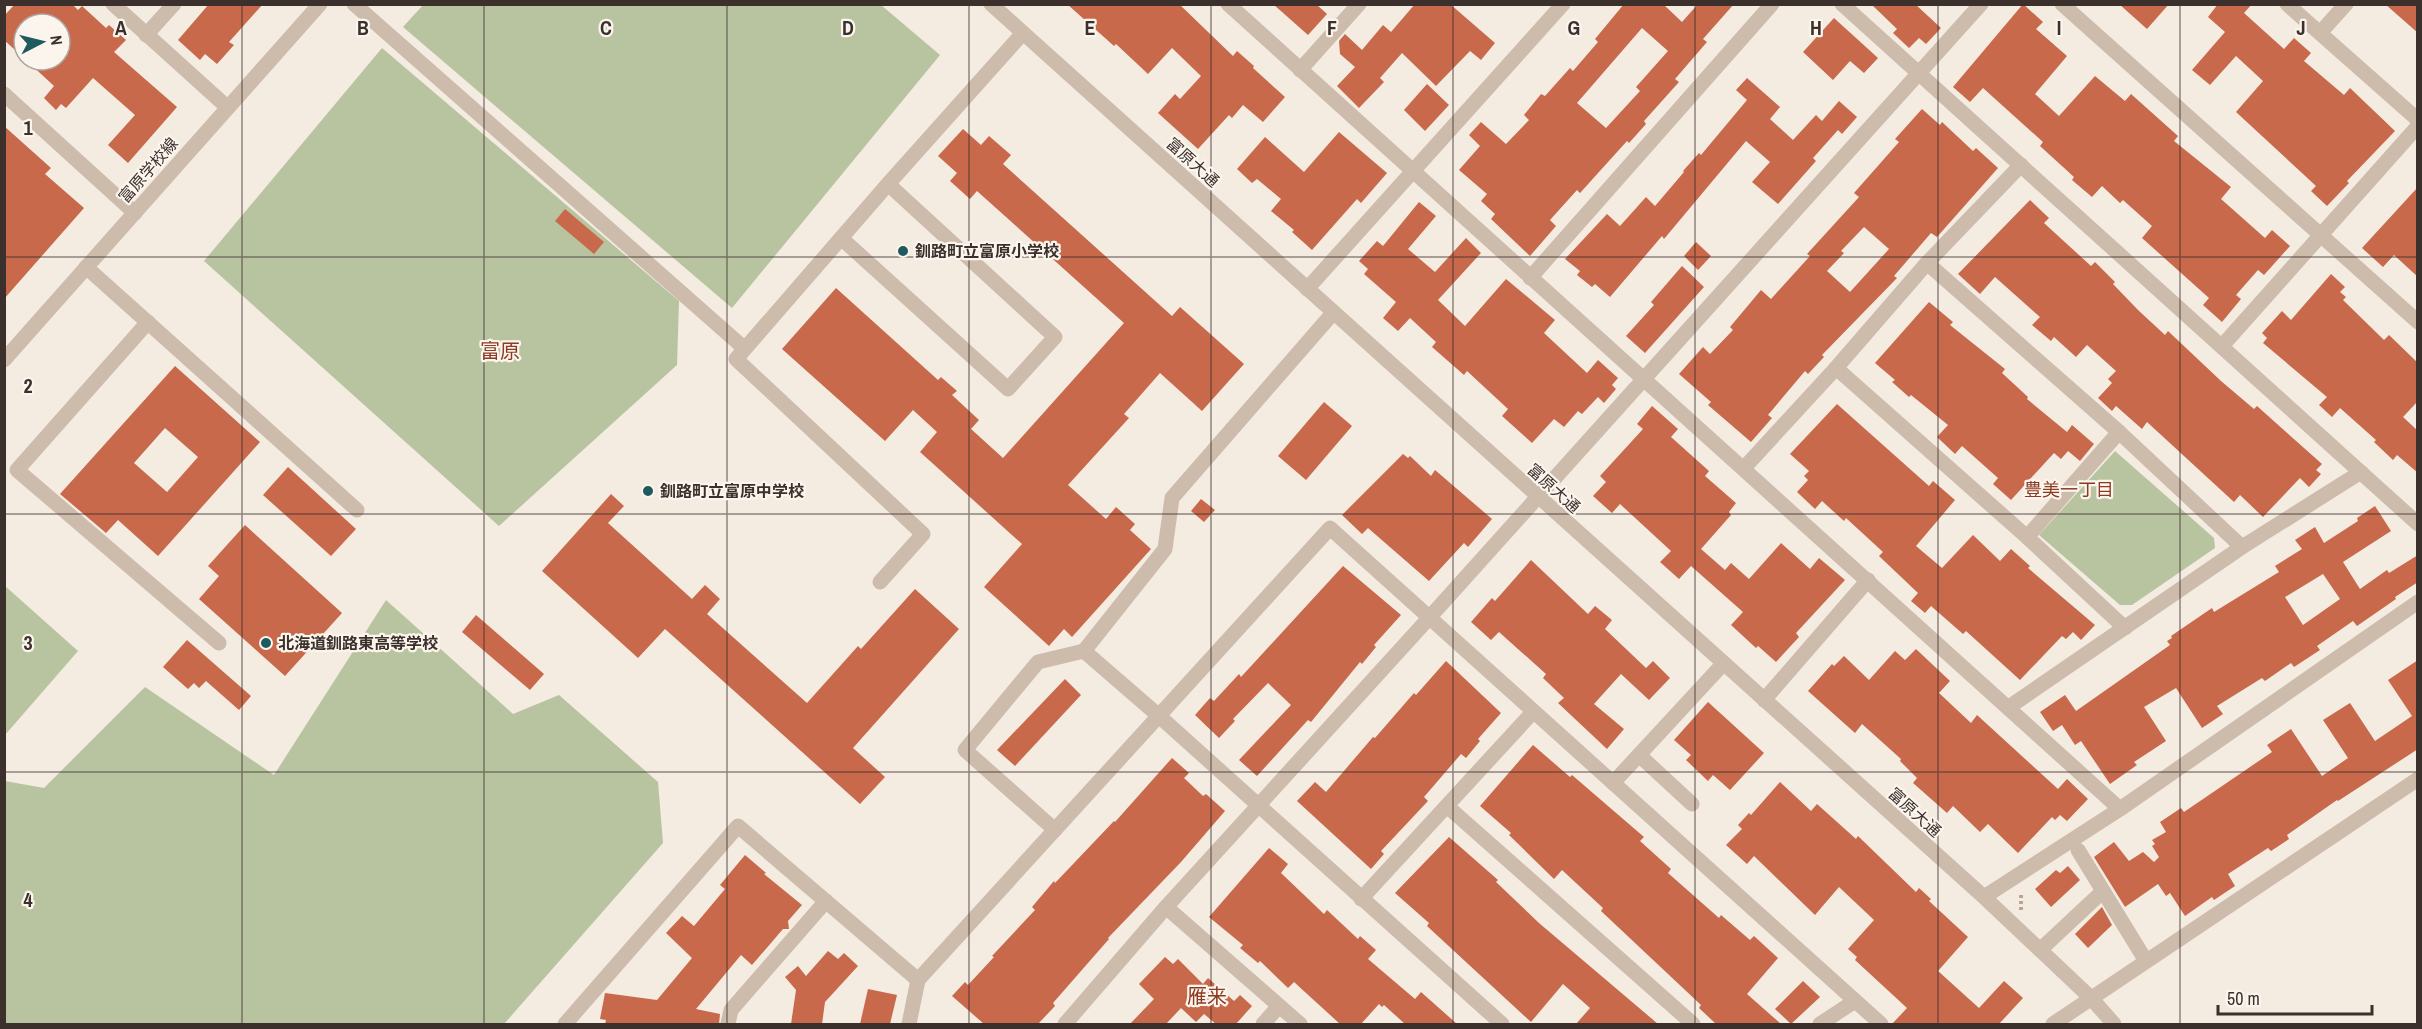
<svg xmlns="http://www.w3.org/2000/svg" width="2422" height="1029" viewBox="0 0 2422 1029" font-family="'Archivo Narrow','Noto Sans JP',sans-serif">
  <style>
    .green { fill: #b8c4a0 }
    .building { fill: #c8694b; fill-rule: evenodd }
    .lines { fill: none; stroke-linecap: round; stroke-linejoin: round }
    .path { stroke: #b9a596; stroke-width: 4; stroke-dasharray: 3 3; stroke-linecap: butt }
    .minor { stroke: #cdbbac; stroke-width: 15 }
    .grid { fill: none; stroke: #3b302b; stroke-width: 1.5; stroke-opacity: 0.55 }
    .poi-dot { fill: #1f5a5e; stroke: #fbf5ee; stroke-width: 2 }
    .labels { text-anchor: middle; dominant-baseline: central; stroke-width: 4.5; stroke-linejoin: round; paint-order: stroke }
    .street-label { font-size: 16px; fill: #3b302b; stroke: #fbf5ee }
    .poi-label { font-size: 16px; font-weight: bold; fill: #3b302b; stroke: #fbf5ee; text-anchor: start }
    .neighbourhood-label { font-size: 18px; fill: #8c3b22; stroke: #fbf5ee }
    .quarter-label { font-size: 20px; fill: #8c3b22; stroke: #fbf5ee }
    .grid-label { font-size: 20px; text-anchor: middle; font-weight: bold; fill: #3b302b; stroke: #fbf5ee; stroke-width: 4.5; stroke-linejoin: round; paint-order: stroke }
  </style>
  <rect width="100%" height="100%" fill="#f4ebe1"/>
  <!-- green -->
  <g class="green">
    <path d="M423,5H881L940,55L732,308L403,27Z"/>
    <path d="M382,48L679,301L677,365L499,526L204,261Z"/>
    <path d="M2115,451L2214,538L2215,548L2132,605H2120L2039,535Z"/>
    <path d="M5,586L78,651L5,735Z"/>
    <path d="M386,600L513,714L559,695L658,782L663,843L504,1024H5V781L44,788L145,687L274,775Z"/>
  </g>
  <!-- building -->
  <g class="building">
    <path d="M15,4H72L78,10L82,6L106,28L109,25L126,40L114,52L177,107L128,163L108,145L135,115L93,78L66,108L61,104L56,110L44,98L54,86L26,60H60V24H24V58L4,40V16Z"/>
    <path d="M209,4H263L229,42L234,45L217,64L205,54L200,60L178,40Z"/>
    <path d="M1067,4H1179L1233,56L1237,51L1254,66L1253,68L1285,97L1263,122L1243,105L1232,118L1229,115L1198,149L1158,113L1175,94L1180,99L1201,76L1172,48L1148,74L1116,44L1114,46Z"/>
    <path d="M1273,4H1316L1327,14L1308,35Z"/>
    <path d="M1415,4H1450L1495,43L1481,60L1470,51L1436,86L1402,53L1380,78L1384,82L1359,108L1337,86L1355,67L1340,54L1339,41L1345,34L1362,50L1383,25L1391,32Z"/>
    <path d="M1624,4H1663L1682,22L1698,4H1734L1703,39L1707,42L1675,79L1679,82L1644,121L1646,124L1629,143L1627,141L1580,193L1577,190L1550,220L1556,226L1530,256L1491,219L1495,214L1481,201L1487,194L1459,170L1480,146L1469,135L1481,122L1506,144L1529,120L1524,115L1541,94L1545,96L1570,68L1573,71L1598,42L1595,39ZM1642,28L1668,51L1636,87L1640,91L1606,128L1577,103Z"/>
    <path d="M1871,4H1915L1941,28L1926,44L1919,38L1909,48L1893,33L1897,29Z"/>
    <path d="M2023,4L2043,22L2036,29L2067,56L2035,94L2059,116L2095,76L2125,101L2131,94L2178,136L2174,141L2231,187L2221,199L2265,238L2272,230L2290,246L2264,275L2258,270L2236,295L2241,299L2222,322L2203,305L2209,298L2142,238L2152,226L2123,200L2120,203L2102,186L2092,197L2072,180L2074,177L2040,146L2043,142L1983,88L1970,102L1953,87Z"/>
    <path d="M2119,4H2169L2147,29Z"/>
    <path d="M2218,4H2252L2244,13L2284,49L2294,38L2311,53L2304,61L2344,95L2350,88L2395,131L2347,181L2349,183L2327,206L2311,191L2316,186L2236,112L2263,81L2236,56L2210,85L2192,70L2225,32L2208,17Z"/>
    <path d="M2385,4H2418V33Z"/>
    <path d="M1834,18L1878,58L1864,73L1850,61L1833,80L1803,52Z"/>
    <path d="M1747,78L1780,107L1770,119L1793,140L1816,115L1822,121L1839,101L1857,117L1842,134L1838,130L1813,158L1816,161L1778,204L1752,182L1770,162L1746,141L1664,239L1662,236L1610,297L1595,284L1592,287L1577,275L1580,271L1565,259L1607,214L1620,226L1646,197L1655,206L1684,172L1683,171L1699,153L1701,155L1747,100L1736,90Z"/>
    <path d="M1427,84L1449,105L1425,131L1404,110Z"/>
    <path d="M1922,109L1940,125L1942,122L1973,151L1976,148L1998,168L1937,237L1931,233L1894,276L1897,278L1822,355L1824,357L1808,374L1805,371L1768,415L1772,418L1751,442L1708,405L1711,402L1679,374L1703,347L1710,354L1733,330L1730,327L1761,290L1771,299L1810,256L1807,254L1859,197L1854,193L1899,142L1895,139ZM1864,227L1889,249L1850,292L1827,271L1844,253L1841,251Z"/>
    <path d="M4,126L51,168L45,174L84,208L4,299Z"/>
    <path d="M963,129L981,145L989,136L1011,155L1003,164L1172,316L1180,307L1244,364L1202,411L1160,373L1124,414L1129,418L1068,485L1106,519L1116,507L1135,524L1130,530L1151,549L1072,637L1064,629L1049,646L984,587L1022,544L920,452L937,432L913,410L885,441L782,349L836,288L938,380L941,377L957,391L952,395L979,420L971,429L1003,458L1124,323L977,191L970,199L950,181L957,173L938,156Z"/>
    <path d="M1339,132L1387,173L1361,203L1357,199L1312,250L1292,232L1294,230L1271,211L1281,199L1257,179L1252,183L1237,169L1265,137L1304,172Z"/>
    <path d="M2418,187V277L2394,255L2383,267L2362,248Z"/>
    <path d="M2030,200L2049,218L2044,223L2091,266L2095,262L2115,282L2113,284L2138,310L2165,335L2168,331L2221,381L2254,409L2257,406L2322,464L2316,470L2321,474L2309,487L2300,478L2263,517L2240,495L2234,502L2147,422L2142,429L2116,406L2112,411L2098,398L2112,383L2108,379L2116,371L2087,345L2076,357L2054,337L2051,341L2032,325L2040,317L1995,277L1980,294L1958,274Z"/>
    <path d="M1419,202L1436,216L1408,249L1435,272L1466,238L1481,253L1438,300L1465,326L1506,279L1555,320L1544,333L1587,373L1598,360L1618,378L1612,385L1616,389L1604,403L1598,397L1582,414L1578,411L1564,427L1554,419L1532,443L1502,416L1508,409L1467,371L1464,375L1432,347L1436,342L1410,318L1398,331L1383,318L1396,302L1364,274L1368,269L1359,261L1377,241L1383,246Z"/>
    <path d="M565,209L604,242L594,254L555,221Z"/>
    <path d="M1696,242L1711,256L1698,270L1684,256Z"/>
    <path d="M1682,266L1704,287L1645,353L1626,336L1654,305L1651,302Z"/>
    <path d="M2331,274L2345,287L2340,292L2346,297L2343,300L2384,340L2389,335L2418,363V401L2403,417L2418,431V473L2397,455L2393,460L2374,442L2376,440L2340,408L2332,417L2319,405L2327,397L2263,343L2267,338L2262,333L2282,311L2291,320Z"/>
    <path d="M1929,302L1953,322L1950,325L2005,369L2002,373L2028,397L2027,399L2067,432L2072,425L2094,444L2080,461L2068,451L2061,459L2054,453L2011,500L1993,484L1998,478L1962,446L1955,454L1937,437L1948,425L1911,395L1909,397L1892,382L1895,380L1875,363Z"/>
    <path d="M175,366L260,442L158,556L118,520L106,533L60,494ZM165,428L198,457L167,492L134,463Z"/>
    <path d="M1324,402L1352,426L1306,480L1278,456Z"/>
    <path d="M1837,404L1929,486L1933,481L1955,500L1916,546L1942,568L1973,535L2000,561L2011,549L2030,566L2028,568L2095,625L2081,640L2073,632L2066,639L2062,636L2020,680L1966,631L1963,634L1931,606L1925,613L1911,601L1918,593L1879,556L1883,552L1846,518L1844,521L1822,501L1815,509L1797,492L1808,480L1804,476L1809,471L1790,454Z"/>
    <path d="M1652,406L1678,429L1671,437L1709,471L1705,476L1736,503L1729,512L1731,515L1701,549L1725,570L1731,563L1749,579L1781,543L1810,569L1819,558L1845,580L1796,633L1799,637L1776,662L1758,646L1756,648L1731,625L1743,612L1691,566L1679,579L1660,562L1671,551L1620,504L1612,513L1593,496L1606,482L1600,476L1643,429L1637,424Z"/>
    <path d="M1403,454L1408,458L1410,456L1431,476L1435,470L1492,519L1468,547L1464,543L1429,581L1368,528L1362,534L1342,515Z"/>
    <path d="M288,467L356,529L331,556L263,495Z"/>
    <path d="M611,494L624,506L608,523L692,599L705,585L720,599L707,614L807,703L858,646L861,649L915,589L959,629L853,748L885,777L860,804L665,629L638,658L542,571Z"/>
    <path d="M1201,499L1215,510L1204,522L1191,511Z"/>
    <path d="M2375,506L2391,531L2343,562L2360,589L2387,570L2389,573L2418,555V582L2395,597L2396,599L2357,626L2353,621L2317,646L2320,650L2294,667L2291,663L2265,681L2262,678L2217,706L2223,714L2202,728L2176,688L2144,707L2166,741L2134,762L2137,765L2110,784L2081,741L2075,745L2062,725L2053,731L2040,712L2065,695L2076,711L2170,645L2167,641L2172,638L2171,636L2212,608L2214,612L2279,572L2275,566L2302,549L2295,540L2315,527L2324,543L2358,521L2357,518ZM2323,574L2340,599L2303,625L2285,597Z"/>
    <path d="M245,525L342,613L285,676L199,599L219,576L208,566Z"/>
    <path d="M1531,560L1588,614L1595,606L1612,620L1605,629L1646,668L1653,661L1670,678L1649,700L1621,674L1594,704L1624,729L1607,749L1558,703L1564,698L1543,678L1546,674L1499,632L1491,640L1471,622L1492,598L1495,601Z"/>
    <path d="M1343,566L1401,615L1374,645L1376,647L1362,664L1360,662L1311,722L1308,720L1257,776L1239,760L1291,705L1268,683L1233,719L1235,721L1219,738L1195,715L1210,698L1214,701L1239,674L1241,677Z"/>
    <path d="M476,615L544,674L530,690L462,632Z"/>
    <path d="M187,640L251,696L239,710L206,681L199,688L194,683L188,689L163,667Z"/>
    <path d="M1916,649L1950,681L1939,693L1971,723L1977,715L2058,789L2067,779L2088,799L2067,821L2060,815L2055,820L2052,817L2018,853L1988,824L1980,832L1953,806L1947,813L1913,783L1917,778L1900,761L1901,759L1862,724L1855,733L1808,691L1832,664L1834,666L1844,656L1869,680L1895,651L1905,660Z"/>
    <path d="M2418,660V749L2338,801L2337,800L2287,835L2289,839L2271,851L2268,848L2228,874L2235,886L2214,900L2212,897L2185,916L2170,893L2166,896L2158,884L2125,907L2094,857L2114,842L2129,861L2143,852L2154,862L2159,857L2152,846L2155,844L2152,840L2166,832L2160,822L2181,808L2184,812L2272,752L2267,745L2291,729L2322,776L2348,758L2323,720L2350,703L2375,741L2412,716L2388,680Z"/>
    <path d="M1446,661L1501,713L1478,739L1480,741L1466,758L1461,754L1424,797L1428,801L1381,851L1384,854L1371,869L1297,801L1315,782L1326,792L1373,737L1375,738L1414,693L1416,695Z"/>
    <path d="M1065,679L1081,695L1015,766L997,750Z"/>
    <path d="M1708,702L1764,753L1730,790L1713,775L1708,781L1686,760L1691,755L1674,740Z"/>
    <path d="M1533,745L1570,777L1572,775L1644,837L1640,841L1671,869L1668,873L1719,918L1721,915L1750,940L1754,936L1778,958L1747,994L1781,1024H1716L1699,1008L1701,1005L1601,911L1603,908L1562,870L1554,879L1509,835L1511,833L1480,806Z"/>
    <path d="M1172,758L1189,773L1184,778L1203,796L1206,794L1225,811L1181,862L1108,938L1109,939L1053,1003L1055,1006L1038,1024H984L952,996L965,982L968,985L994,957L992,956L1035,910L1032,907L1054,881L1055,883L1114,821L1115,822Z"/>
    <path d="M1780,782L1811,811L1817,804L1856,839L1858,836L1916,892L1919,888L1931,899L1929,901L1968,937L1938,971L1979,1008L2004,981L2023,998L1999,1024H1892L1907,1008L1855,960L1857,957L1848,949L1874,920L1839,887L1815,915L1754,856L1747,864L1726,845L1742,829L1738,825L1749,813L1751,815Z"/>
    <path d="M1449,837L1498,880L1496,882L1539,923L1658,1024H1576L1590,1008L1563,984L1531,1022L1427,926L1429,923L1395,893Z"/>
    <path d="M1269,848L1288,864L1281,873L1324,914L1327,910L1358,939L1360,936L1376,950L1368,959L1415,999L1421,992L1457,1024H1405L1384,1005L1382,1007L1379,1004L1361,1024H1340L1294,982L1288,988L1260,961L1258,963L1240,948L1243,945L1209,917Z"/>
    <path d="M745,855L766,873L764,874L802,905L788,921L789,929H783L752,965L741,955L696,1009L720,1014L719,1024H605L606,1020L600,1019L605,993L657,1000L692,958L666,933L682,916L694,926L725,889L720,885Z"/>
    <path d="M2068,866L2080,880L2051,907L2035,889L2056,870L2060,873Z"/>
    <path d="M2102,907L2112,925L2088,948L2075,934Z"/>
    <path d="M828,951L838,959L844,953L858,966L825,1002L822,1024H791L796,990L785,977L798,966L806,976Z"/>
    <path d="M1165,957L1173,964L1178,959L1203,984L1208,978L1234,1001L1240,995L1252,1006L1236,1024H1216L1204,1014L1196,1022L1181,1008L1166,1024H1130L1154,999L1139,984Z"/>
    <path d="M1803,981L1820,997L1791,1024L1775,1009Z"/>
    <path d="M868,989L897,995L890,1024H860Z"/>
  </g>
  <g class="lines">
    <!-- path -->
    <path class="path" d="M2021,910V893"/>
    <!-- minor -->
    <g class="minor">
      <path d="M113,4L227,107"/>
      <path d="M354,4L744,348"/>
      <path d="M991,4L1984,897L2091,998L2114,1024"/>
      <path d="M1228,4L2120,809"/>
      <path d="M1842,4L2418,524"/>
      <path d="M2062,4L2418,322"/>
      <path d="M2287,4L2418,120"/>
      <path d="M2320,33L2346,4"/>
      <path d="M146,35L174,4"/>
      <path d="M1300,70L1359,4"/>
      <path d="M4,94L135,213"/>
      <path d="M841,238L1008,389L1055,337L888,184"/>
      <path d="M1927,263L2119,432L2242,547"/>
      <path d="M86,267L357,510"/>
      <path d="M1530,278L1772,4"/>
      <path d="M1307,289L1563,4"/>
      <path d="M1333,313L1172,498L1165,549L1084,651L1159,716L1502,1024"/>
      <path d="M148,322L17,470L219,643"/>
      <path d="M2222,346L2418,126"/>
      <path d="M4,360L320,4"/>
      <path d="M1836,368L2027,537L2125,628"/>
      <path d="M1744,468L1836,368L1927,263L2021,165"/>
      <path d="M2027,537L2119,432"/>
      <path d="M880,582L923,534L736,359L888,184L1023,33"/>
      <path d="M1764,700L1868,580"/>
      <path d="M2009,707L2242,547L2361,472"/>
      <path d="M1639,755L1692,804"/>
      <path d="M1613,783L1723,664"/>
      <path d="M1448,807L1693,1024"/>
      <path d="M1055,830L965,750L1038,662L1084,651"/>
      <path d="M2078,850L2146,961"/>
      <path d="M1984,897L2120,809L2418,602"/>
      <path d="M1361,899L1533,712"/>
      <path d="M1166,907L1300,1024"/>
      <path d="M2040,950L2102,892"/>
      <path d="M565,1024L738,826L918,980"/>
      <path d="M728,1024L731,1010L826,901"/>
      <path d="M909,1024L918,980L1330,528L1881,1024"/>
      <path d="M1065,1024L1166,907L1429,618L1981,4"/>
      <path d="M1263,1024L1279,1006"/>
      <path d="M1820,1024L1855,1001"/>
      <path d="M2053,1024L2418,779"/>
    </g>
  </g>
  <!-- grid -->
  <path class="grid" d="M242,4V1024M484,4V1024M727,4V1024M969,4V1024M1211,4V1024M1453,4V1024M1695,4V1024M1938,4V1024M2180,4V1024M4,257H2418M4,514H2418M4,772H2418"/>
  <!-- markers -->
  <g class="poi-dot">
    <circle cx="903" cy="251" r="6"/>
    <circle cx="648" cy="491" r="6"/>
    <circle cx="266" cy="643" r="6"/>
  </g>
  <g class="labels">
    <!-- street labels -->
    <g class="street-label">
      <text transform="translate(1193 162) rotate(42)">富原大通</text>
      <text transform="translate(148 170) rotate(-49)">富原学校線</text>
      <text transform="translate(1554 488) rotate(42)">富原大通</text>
      <text transform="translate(1915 812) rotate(42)">富原大通</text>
    </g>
    <!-- poi labels -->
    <g class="poi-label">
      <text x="915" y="251">釧路町立富原小学校</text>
      <text x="660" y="491">釧路町立富原中学校</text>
      <text x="278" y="643">北海道釧路東高等学校</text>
    </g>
    <!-- neighbourhood labels -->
    <g class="neighbourhood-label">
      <text x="2069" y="489">豊美一丁目</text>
    </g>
    <!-- quarter labels -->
    <g class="quarter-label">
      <text x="500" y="350">富原</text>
      <text x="1207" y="995">雁来</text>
    </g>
  </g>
  <g class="grid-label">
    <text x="121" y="35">A</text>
    <text x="363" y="35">B</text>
    <text x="606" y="35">C</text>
    <text x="848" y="35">D</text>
    <text x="1090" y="35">E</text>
    <text x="1332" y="35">F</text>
    <text x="1574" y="35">G</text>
    <text x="1816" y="35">H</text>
    <text x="2059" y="35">I</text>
    <text x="2301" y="35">J</text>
    <text x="28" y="135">1</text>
    <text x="28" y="393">2</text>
    <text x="28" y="650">3</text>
    <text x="28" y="907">4</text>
  </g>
  <!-- border -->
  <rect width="2422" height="1029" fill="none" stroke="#3b302b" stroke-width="12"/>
  <!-- north arrow -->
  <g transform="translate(42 42) rotate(83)"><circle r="28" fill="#fbf5ee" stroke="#aea6a0" stroke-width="1.5"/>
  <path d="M0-4.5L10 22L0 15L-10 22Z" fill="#1f5a5e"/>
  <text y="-9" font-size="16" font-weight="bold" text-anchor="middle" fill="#3b302b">N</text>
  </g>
  <!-- scale -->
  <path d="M2218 1005v9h154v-9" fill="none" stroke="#3b302b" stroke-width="3"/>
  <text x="2227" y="1005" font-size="18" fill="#3b302b" stroke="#fbf5ee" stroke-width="4.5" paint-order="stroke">50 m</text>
</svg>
